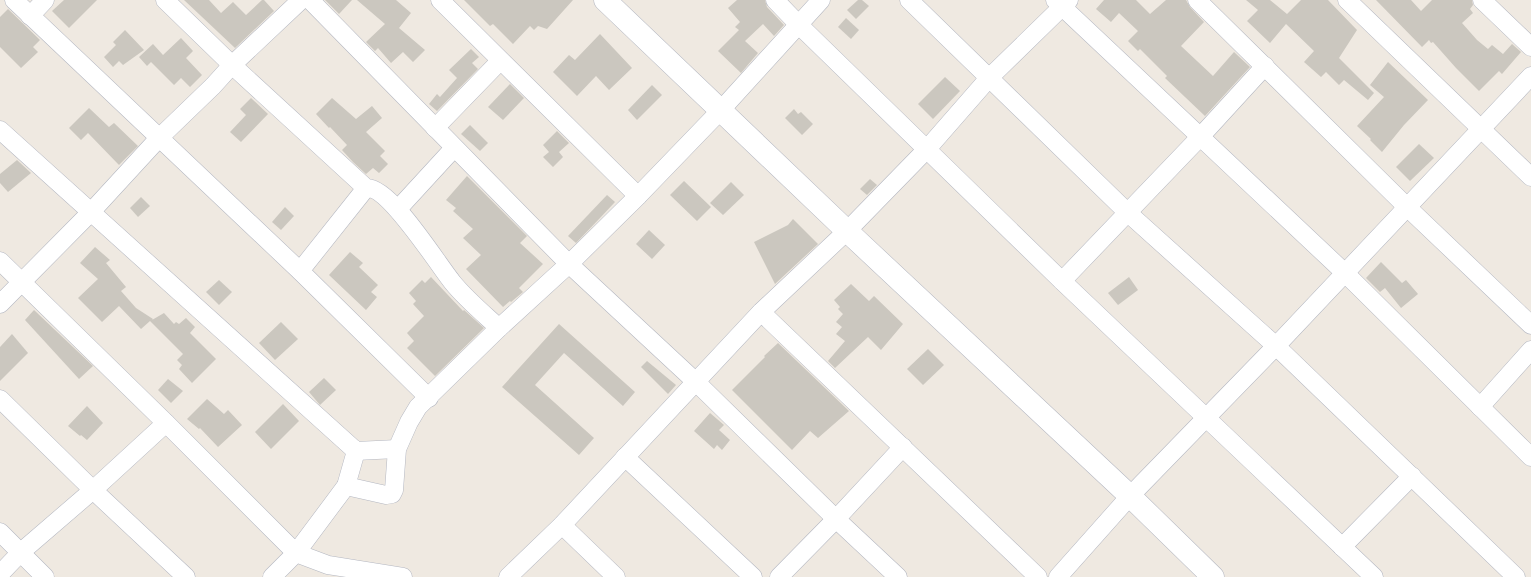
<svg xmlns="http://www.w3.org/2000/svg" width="1531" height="577" viewBox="0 0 1531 577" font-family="Roboto,sans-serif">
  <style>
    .building { fill: #cbc7bf }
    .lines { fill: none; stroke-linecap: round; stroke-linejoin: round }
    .street-casing { stroke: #b4b7c1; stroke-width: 19 }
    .secondary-casing { stroke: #b4b7c1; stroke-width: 23 }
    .street { stroke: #fff; stroke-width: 18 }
    .secondary { stroke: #fff; stroke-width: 22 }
  </style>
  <rect width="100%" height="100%" fill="#efe9e1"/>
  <!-- building -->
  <g class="building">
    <path d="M64,0H97L69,28L52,11Z"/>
    <path d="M184,0H209L221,13L233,2L246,15L262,0H264L274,11L235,48Z"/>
    <path d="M325,0H352L339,14Z"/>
    <path d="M357,0H396L411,13L399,28L425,50L413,62L403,52L391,63L378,48L375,51L366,42L385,24Z"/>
    <path d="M464,0H573L547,29L538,26L534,30L530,26L513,44L493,24L490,26Z"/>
    <path d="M737,0H765L767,7L784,25L774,36L763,24L745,41L758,53L741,73L718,51L739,30L735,27L740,22L728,8Z"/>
    <path d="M858,0H862L869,6L856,19L847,10Z"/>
    <path d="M1104,0H1136L1150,14L1166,0H1186L1190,7L1204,22L1181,46L1213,76L1234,52L1250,67L1205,116L1165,78L1167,76L1140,49L1138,51L1128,41L1138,31L1119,13L1111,22L1096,9Z"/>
    <path d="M1246,0H1270L1287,14L1301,0H1328L1357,30L1339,58L1374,93L1368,100L1344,80L1339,85L1326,72L1321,77L1304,62L1314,51L1286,24L1270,43L1247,21L1258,10Z"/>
    <path d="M1376,0H1411L1421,11L1432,0H1472L1473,5L1470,9L1473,13L1462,23L1477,40L1488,49L1492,45L1503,54L1512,44L1521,52L1502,74L1499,71L1479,91L1456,68L1433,42L1431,43L1429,40L1422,47Z"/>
    <path d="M8,9L40,40L33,47L38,52L21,68L0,47V17Z"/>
    <path d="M846,18L859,30L851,39L838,27Z"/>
    <path d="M125,30L144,50L123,65L119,61L113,67L104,57L116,45L113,42Z"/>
    <path d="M600,34L632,68L609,90L596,76L577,96L553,72L569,55L575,60Z"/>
    <path d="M181,38L193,51L186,58L202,75L190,87L181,78L174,85L151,62L147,66L139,57L153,44L163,55Z"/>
    <path d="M471,49L479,57L472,63L478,69L437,111L429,104L437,94L440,97L457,78L449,70Z"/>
    <path d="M1388,62L1428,100L1404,125L1382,152L1370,140L1371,139L1357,126L1384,97L1370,85Z"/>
    <path d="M945,77L960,91L933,119L918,104Z"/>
    <path d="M510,84L524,98L503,120L488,107Z"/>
    <path d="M652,85L662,95L637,120L628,110Z"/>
    <path d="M251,98L268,114L241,142L230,132L246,115L240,109Z"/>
    <path d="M332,98L356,119L372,106L382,118L366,132L385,151L380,156L388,164L379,173L373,168L366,174L353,162L342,150L347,145L330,127L329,128L316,114Z"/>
    <path d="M89,108L109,127L114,123L138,146L119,165L88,133L81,140L69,128Z"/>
    <path d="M794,109L798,114L801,112L813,124L802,135L785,118Z"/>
    <path d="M470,125L488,143L480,151L461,134Z"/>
    <path d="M557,131L569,143L559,152L563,157L553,167L543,157L549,152L543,145Z"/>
    <path d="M1419,144L1434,158L1410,181L1396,167Z"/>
    <path d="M17,160L31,173L8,192L0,183V174Z"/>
    <path d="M467,176L527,236L520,243L543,264L519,288L523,292L511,302L510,301L503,307L466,269L481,255L463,238L473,229L453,211L456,208L446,200Z"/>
    <path d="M870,179L877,185L867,195L860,189Z"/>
    <path d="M684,181L711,207L697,221L670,195Z"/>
    <path d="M731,182L744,195L723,215L710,203Z"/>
    <path d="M607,195L615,202L600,218L576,243L568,236Z"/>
    <path d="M141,197L150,206L138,217L130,208Z"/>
    <path d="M285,207L294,216L281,230L272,222Z"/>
    <path d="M793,219L818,244L775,284L754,242L788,225Z"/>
    <path d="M649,230L665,245L652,259L636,244Z"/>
    <path d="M95,247L110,260L106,263L126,287L121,291L136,308L153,319L152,320L164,313L174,324L176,322L179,324L186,318L195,327L190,333L216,359L192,383L179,369L182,365L177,360L183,354L150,321L141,329L119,306L102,322L78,298L98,279L80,263Z"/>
    <path d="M350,252L363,263L359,267L378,285L371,292L377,297L366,310L329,275Z"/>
    <path d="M1381,262L1402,283L1406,280L1418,294L1401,308L1385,288L1380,292L1366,278Z"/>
    <path d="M431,277L463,311L464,310L484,328L435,376L407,348L414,341L407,333L424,316L413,304L416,301L409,293L422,280L425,283Z"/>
    <path d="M1129,277L1138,290L1118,305L1108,293Z"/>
    <path d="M219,280L232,292L219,305L206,292Z"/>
    <path d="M851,284L869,301L874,296L903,324L881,350L868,337L835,368L828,361L845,341L836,334L842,327L836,322L843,314L838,309L840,307L834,300Z"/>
    <path d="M34,310L93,366L79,379L25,320Z"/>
    <path d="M281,322L298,339L275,360L259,343Z"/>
    <path d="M559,324L635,392L623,406L564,353L535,385L594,438L579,455L502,387Z"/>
    <path d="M12,334L28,353L0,381V347Z"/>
    <path d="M778,343L849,411L818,438L810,431L792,450L732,390L765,357L764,356Z"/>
    <path d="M928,349L944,365L923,385L907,369Z"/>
    <path d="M647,361L676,385L668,394L641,367Z"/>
    <path d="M324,378L336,390L320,405L309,392Z"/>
    <path d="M168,379L183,391L171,403L158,390Z"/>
    <path d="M207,399L224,414L228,410L242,425L218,447L200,428L199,429L187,419Z"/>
    <path d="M283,404L299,421L271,449L255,432Z"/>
    <path d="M87,406L103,423L87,440L81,435L80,436L68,426Z"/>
    <path d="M710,413L724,425L719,430L730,440L722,450L717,445L714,449L694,431Z"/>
  </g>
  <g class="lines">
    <defs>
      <g id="street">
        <path d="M14,0L300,271L429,398"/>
        <path d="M165,0L232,65L366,188C389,185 438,265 453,283C466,299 484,314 499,328"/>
        <path d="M310,0L569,264L696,382L836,519L898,577"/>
        <path d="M440,0L638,196"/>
        <path d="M775,0L799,25L1062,281L1374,577"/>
        <path d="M909,0L1127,212L1276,346L1516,577"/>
        <path d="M1055,0L1345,273L1531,457"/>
        <path d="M1197,0L1407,207L1531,325"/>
        <path d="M1347,0L1531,177"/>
        <path d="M1482,0L1531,47"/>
        <path d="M30,16L45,0"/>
        <path d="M435,128L500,61"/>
        <path d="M0,130L356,451L397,449"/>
        <path d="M398,209L454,148"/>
        <path d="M0,261L166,423L296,553L346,486L356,451"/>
        <path d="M300,271L366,188"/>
        <path d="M1062,281L1200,137L1265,66"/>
        <path d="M0,304L91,212L159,138L213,86L232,65L301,0"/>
        <path d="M761,312L1038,577"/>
        <path d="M0,399L93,490L186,577"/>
        <path d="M1480,407L1531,350"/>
        <path d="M625,457L753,577"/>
        <path d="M346,486L386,495L392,494L394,490L397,449L409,422L418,407L499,328L569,264L638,196L720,111L821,0"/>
        <path d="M562,525L616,577"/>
        <path d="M0,532L45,577"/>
        <path d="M1342,547L1412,476"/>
        <path d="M0,574L21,552L93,490L166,423"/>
        <path d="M272,577L296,553L328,565L403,577"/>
        <path d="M508,577L562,525L761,312L847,231L927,149L989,78L1069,0"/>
        <path d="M779,577L836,519L903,447"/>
        <path d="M1058,577L1130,496L1276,346L1531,76"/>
      </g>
      <path id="secondary" d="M605,0L847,231L1130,496L1213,577"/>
    </defs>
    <!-- street casing -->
    <use href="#street" class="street-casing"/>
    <!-- secondary casing -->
    <use href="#secondary" class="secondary-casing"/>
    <!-- street -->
    <use href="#street" class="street"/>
    <!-- secondary -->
    <use href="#secondary" class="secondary"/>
  </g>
</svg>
